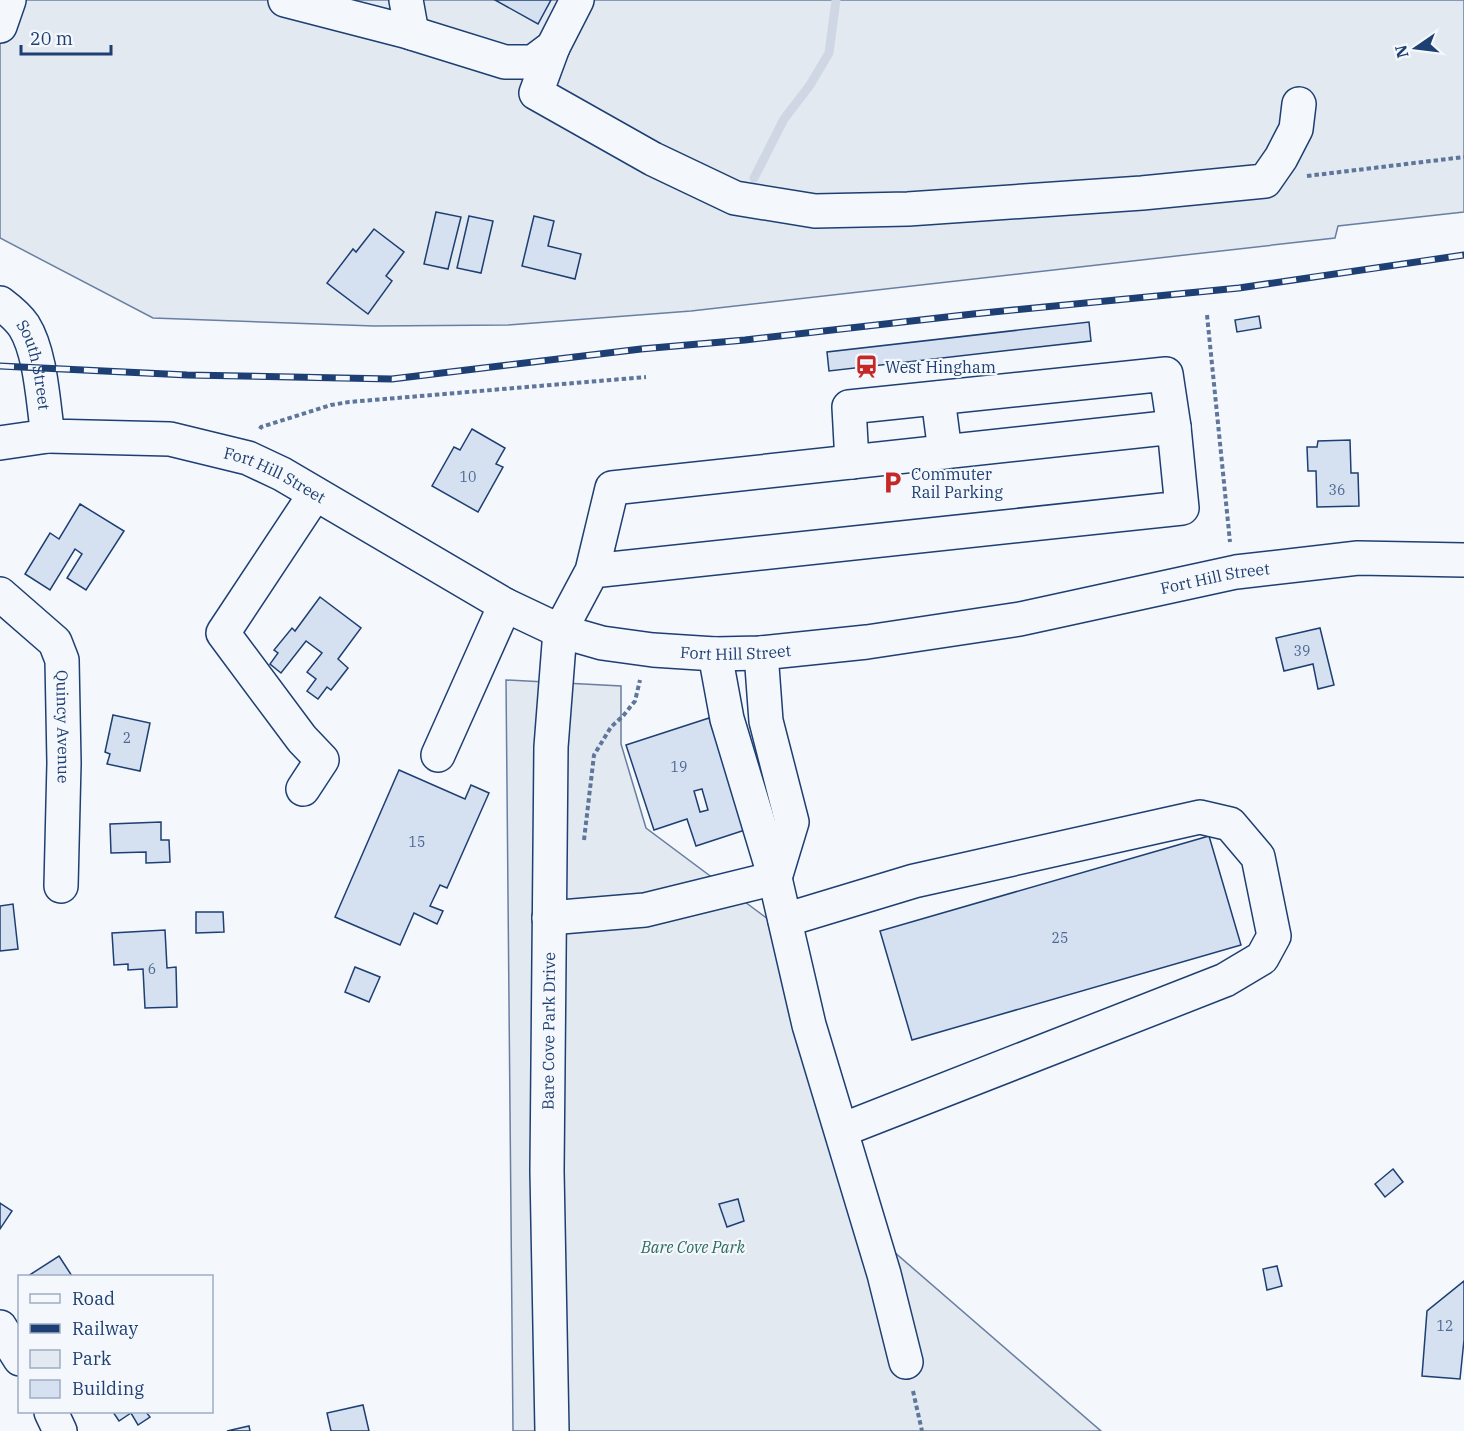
<svg xmlns="http://www.w3.org/2000/svg" width="1464" height="1431" viewBox="0 0 1464 1431" font-family="'IBM Plex Serif',serif">
  <style>
    .green { fill: #e3e9f0; stroke: #687fa3; stroke-width: 1.5 }
    .lines { fill: none; stroke-linecap: round; stroke-linejoin: round }
    .stream { stroke: #cfd7e4; stroke-width: 9 }
    .building { fill: #d5e0f0; stroke: #1d3f73; stroke-width: 1.5; fill-rule: evenodd }
    .minor-casing { stroke: #1d3f73; stroke-width: 36 }
    .major-casing { stroke: #1d3f73; stroke-width: 36 }
    .path { stroke: #5e769c; stroke-width: 4; stroke-dasharray: 4.5 3; stroke-linecap: butt }
    .minor { stroke: #f4f7fb; stroke-width: 33 }
    .major { stroke: #f4f7fb; stroke-width: 33 }
    .rail-casing { stroke: #1d3f73; stroke-width: 7 }
    .rail { stroke: #f4f7fb; stroke-width: 4.5; stroke-dasharray: 14; stroke-linecap: butt }
    .labels { text-anchor: middle; dominant-baseline: central; stroke-width: 4.5; stroke-linejoin: round; paint-order: stroke }
    .number-label { font-size: 14px; fill: #4b6792 }
    .street-label { font-size: 16px; fill: #1d3f73; stroke: #f4f7fb }
    .poi-label { font-size: 16px; fill: #1d3f73; stroke: #f4f7fb; text-anchor: start }
    .park-label { font-size: 16px; font-style: italic; fill: #2c6c60; stroke: #f4f7fb }
  </style>
  <rect width="100%" height="100%" fill="#f4f7fb"/>
  <!-- green -->
  <g class="green">
    <path d="M0,0H1464V212L1338,226L1335,238L691,311L508,325L374,326L153,318L0,238Z"/>
    <path d="M506,680L621,686V744L646,828L804,946L878,1238L1101,1431H513Z"/>
  </g>
  <g class="lines">
    <!-- stream -->
    <path class="stream" d="M754,178L784,119L810,85L829,53L836,0"/>
  </g>
  <!-- building -->
  <g class="building">
    <path d="M495,0H551L538,24Z"/>
    <path d="M436,212L461,217L448,269L424,264Z"/>
    <path d="M469,216L493,221L481,273L457,268Z"/>
    <path d="M534,216L554,221L548,246L581,254L575,279L522,266Z"/>
    <path d="M374,229L404,252L386,276L392,281L368,314L327,283L353,249L356,252Z"/>
    <path d="M1259,316L1261,328L1237,332L1235,320Z"/>
    <path d="M1089,322L1091,341L829,371L827,352Z"/>
    <path d="M472,429L505,448L496,464L503,467L478,512L432,486L454,447L460,450Z"/>
    <path d="M1350,440L1351,473H1358L1359,506L1317,507L1316,471H1308L1307,447H1317L1318,441Z"/>
    <path d="M80,504L124,531L86,590L67,578L82,554L75,549L50,590L25,574L50,533L59,539Z"/>
    <path d="M320,597L361,628L338,659L348,668L331,690L327,687L318,699L307,691L316,679L307,672L322,653L306,641L281,673L270,664L278,653L274,650L292,628L295,631Z"/>
    <path d="M1320,628L1334,685L1318,689L1313,664L1284,671L1276,638Z"/>
    <path d="M113,715L150,723L140,771L107,764L110,754L105,752Z"/>
    <path d="M709,718L745,830L696,846L687,819L654,830L626,745ZM702,789L708,810L700,812L694,791Z"/>
    <path d="M399,770L465,799L471,785L489,793L447,888L440,885L430,906L443,911L437,924L414,913L400,945L335,917Z"/>
    <path d="M161,822V840H169L170,862L146,863V852L111,853L110,824Z"/>
    <path d="M1209,836L1241,945L912,1040L880,931Z"/>
    <path d="M13,904L18,949L0,951V906Z"/>
    <path d="M196,912H223L224,932L196,933Z"/>
    <path d="M165,930L167,968L176,967L177,1007L145,1008L143,969L128,970V964L114,965L112,933Z"/>
    <path d="M355,967L380,977L369,1002L345,992Z"/>
    <path d="M1393,1169L1403,1182L1385,1197L1375,1184Z"/>
    <path d="M738,1199L744,1221L727,1227L719,1204Z"/>
    <path d="M0,1203L12,1211L0,1229Z"/>
    <path d="M59,1256L72,1276H28Z"/>
    <path d="M1277,1266L1282,1286L1267,1290L1263,1269Z"/>
    <path d="M1464,1281V1340L1460,1379L1422,1376L1427,1311Z"/>
    <path d="M363,1405L369,1431H331L327,1413Z"/>
    <path d="M113,1412H146L150,1417L138,1425L131,1413L119,1421Z"/>
    <path d="M249,1426L250,1431H227Z"/>
  </g>
  <g class="lines">
    <defs>
      <g id="minor">
        <path d="M285,0L405,31L505,62H533L553,47L577,0"/>
        <path d="M406,0L412,33"/>
        <path d="M0,26L9,0"/>
        <path d="M553,47L536,93L653,159L735,198L815,211L908,209L1142,193L1265,181L1281,158L1296,129L1299,104"/>
        <path d="M938,398L945,452"/>
        <path d="M0,443L48,436"/>
        <path d="M852,462L849,407L1166,374L1174,427"/>
        <path id="s1" d="M0,594L55,642L62,660L64,763L61,886"/>
        <path d="M761,653L766,721L792,822L775,878"/>
        <path d="M715,654L727,719L775,878L809,1025L884,1274L906,1362"/>
        <path d="M438,755L505,605"/>
        <path d="M303,789L322,760L302,739L223,633L315,494"/>
        <path d="M549,918L645,910L775,878"/>
        <path d="M785,920L914,881L1200,817L1230,824L1258,857L1274,936L1262,958L1225,980L842,1130"/>
        <path d="M0,1327L20,1359"/>
        <path d="M51,1412L60,1431"/>
        <path id="s2" d="M552,1431L547,1171L551,747L560,631L592,571L612,488L1174,427L1182,508L592,571"/>
      </g>
      <g id="major">
        <path id="s3" d="M0,303C8,309 18,317 24,326C41,353 43,403 48,436L170,439L248,458L282,474L505,605L560,631L602,643L653,650L715,654L761,653L867,642L1020,619L1236,572L1358,558L1464,560"/>
      </g>
    </defs>
    <!-- minor casing -->
    <use href="#minor" class="minor-casing"/>
    <!-- major casing -->
    <use href="#major" class="major-casing"/>
    <!-- path -->
    <g class="path">
      <path d="M1307,176L1464,157"/>
      <path d="M1207,315L1230,542"/>
      <path d="M260,429L261,427L331,405L349,402L646,377"/>
      <path d="M584,840L594,755L611,727L623,716L635,701L640,680"/>
      <path d="M913,1391L922,1431"/>
    </g>
    <!-- minor -->
    <use href="#minor" class="minor"/>
    <!-- major -->
    <use href="#major" class="major"/>
    <defs>
      <path id="rail" d="M0,366L187,375L392,379L641,349L745,340L973,314L1239,288L1464,255"/>
    </defs>
    <!-- rail casing -->
    <use href="#rail" class="rail-casing"/>
    <!-- rail -->
    <use href="#rail" class="rail"/>
  </g>
  <!-- icons -->
  <defs>
    <symbol id="station-bare" viewBox="-9 -9 18 18"><path d="M-3-6H3Q5-6 5-4V2Q5 4 3 4L4.5 6H3L1.5 4h-3L-3 6H-4.5L-3 4Q-5 4-5 2V-4Q-5-6-3-6ZM-3.5-4v3h7v-3ZM-3.5 1v1.5H-2V1ZM2 1v1.5H3.5V1Z" fill="#c62828" stroke="#f4f7fb" stroke-width="2.5" paint-order="stroke"/></symbol>
    <symbol id="parking-bare" viewBox="-9 -9 18 18"><path d="M-3.5-5.5H1a3.5 3.5 0 0 1 0 7H-1V5.5H-3.5ZM-1-3.4V-.6H.8a1.4 1.4 0 0 0 0-2.8Z" fill="#c62828" stroke="#f4f7fb" stroke-width="2.5" paint-order="stroke"/></symbol>
  </defs>
  <g fill-rule="evenodd">
    <use href="#station-bare" x="850" y="350" width="33" height="33"/>
    <use href="#parking-bare" x="876" y="466" width="33" height="33"/>
  </g>
  <g class="labels">
    <!-- number labels -->
    <g class="number-label">
      <text x="468" y="477">10</text>
      <text x="1337" y="490">36</text>
      <text x="1302" y="651">39</text>
      <text x="127" y="738">2</text>
      <text x="679" y="767">19</text>
      <text x="417" y="842">15</text>
      <text x="1060" y="938">25</text>
      <text x="152" y="969">6</text>
      <text x="1445" y="1326">12</text>
    </g>
    <!-- street labels -->
    <g class="street-label">
      <text stroke="none"><textPath href="#s3" startOffset="74">South Street</textPath></text>
      <text stroke="none"><textPath href="#s3" startOffset="380">Fort Hill Street</textPath></text>
      <text stroke="none"><textPath href="#s3" startOffset="1370">Fort Hill Street</textPath></text>
      <text stroke="none"><textPath href="#s3" startOffset="884">Fort Hill Street</textPath></text>
      <text stroke="none"><textPath href="#s1" startOffset="159">Quincy Avenue</textPath></text>
      <text stroke="none"><textPath href="#s2" startOffset="400">Bare Cove Park Drive</textPath></text>
    </g>
    <!-- poi labels -->
    <g class="poi-label">
      <text x="885" y="367">West Hingham</text>
      <text x="911" y="474">Commuter<tspan x="911" dy="18">Rail Parking</tspan></text>
    </g>
    <!-- park labels -->
    <g class="park-label">
      <text x="693" y="1247">Bare Cove Park</text>
    </g>
  </g>
  <!-- legend -->
  <rect x="18" y="1275" width="195" height="138" fill="#f4f7fb" stroke="#9eadc5" stroke-width="1.5"/>
  <rect x="30" y="1294" width="30" height="9" fill="#f4f7fb" stroke="#9eadc5" stroke-width="1.5"/>
  <text x="72" y="1305" font-size="18" fill="#1d3f73">Road</text>
  <rect x="30" y="1324" width="30" height="9" fill="#1d3f73" stroke="#9eadc5" stroke-width="1.5"/>
  <text x="72" y="1335" font-size="18" fill="#1d3f73">Railway</text>
  <rect x="30" y="1350" width="30" height="18" fill="#e3e9f0" stroke="#9eadc5" stroke-width="1.5"/>
  <text x="72" y="1365" font-size="18" fill="#1d3f73">Park</text>
  <rect x="30" y="1380" width="30" height="18" fill="#d5e0f0" stroke="#9eadc5" stroke-width="1.5"/>
  <text x="72" y="1395" font-size="18" fill="#1d3f73">Building</text>
  <!-- north arrow -->
  <g transform="translate(1416 48) rotate(256)" stroke="#f4f7fb" stroke-width="4.5" paint-order="stroke">
  <path d="M0-4.5L10 22L0 15L-10 22Z" fill="#1d3f73"/>
  <text y="-9" font-size="16" font-weight="bold" text-anchor="middle" fill="#1d3f73">N</text>
  </g>
  <!-- scale -->
  <path d="M21 45v9h90v-9" fill="none" stroke="#1d3f73" stroke-width="3"/>
  <text x="30" y="45" font-size="18" fill="#1d3f73" stroke="#f4f7fb" stroke-width="4.5" paint-order="stroke">20 m</text>
</svg>
